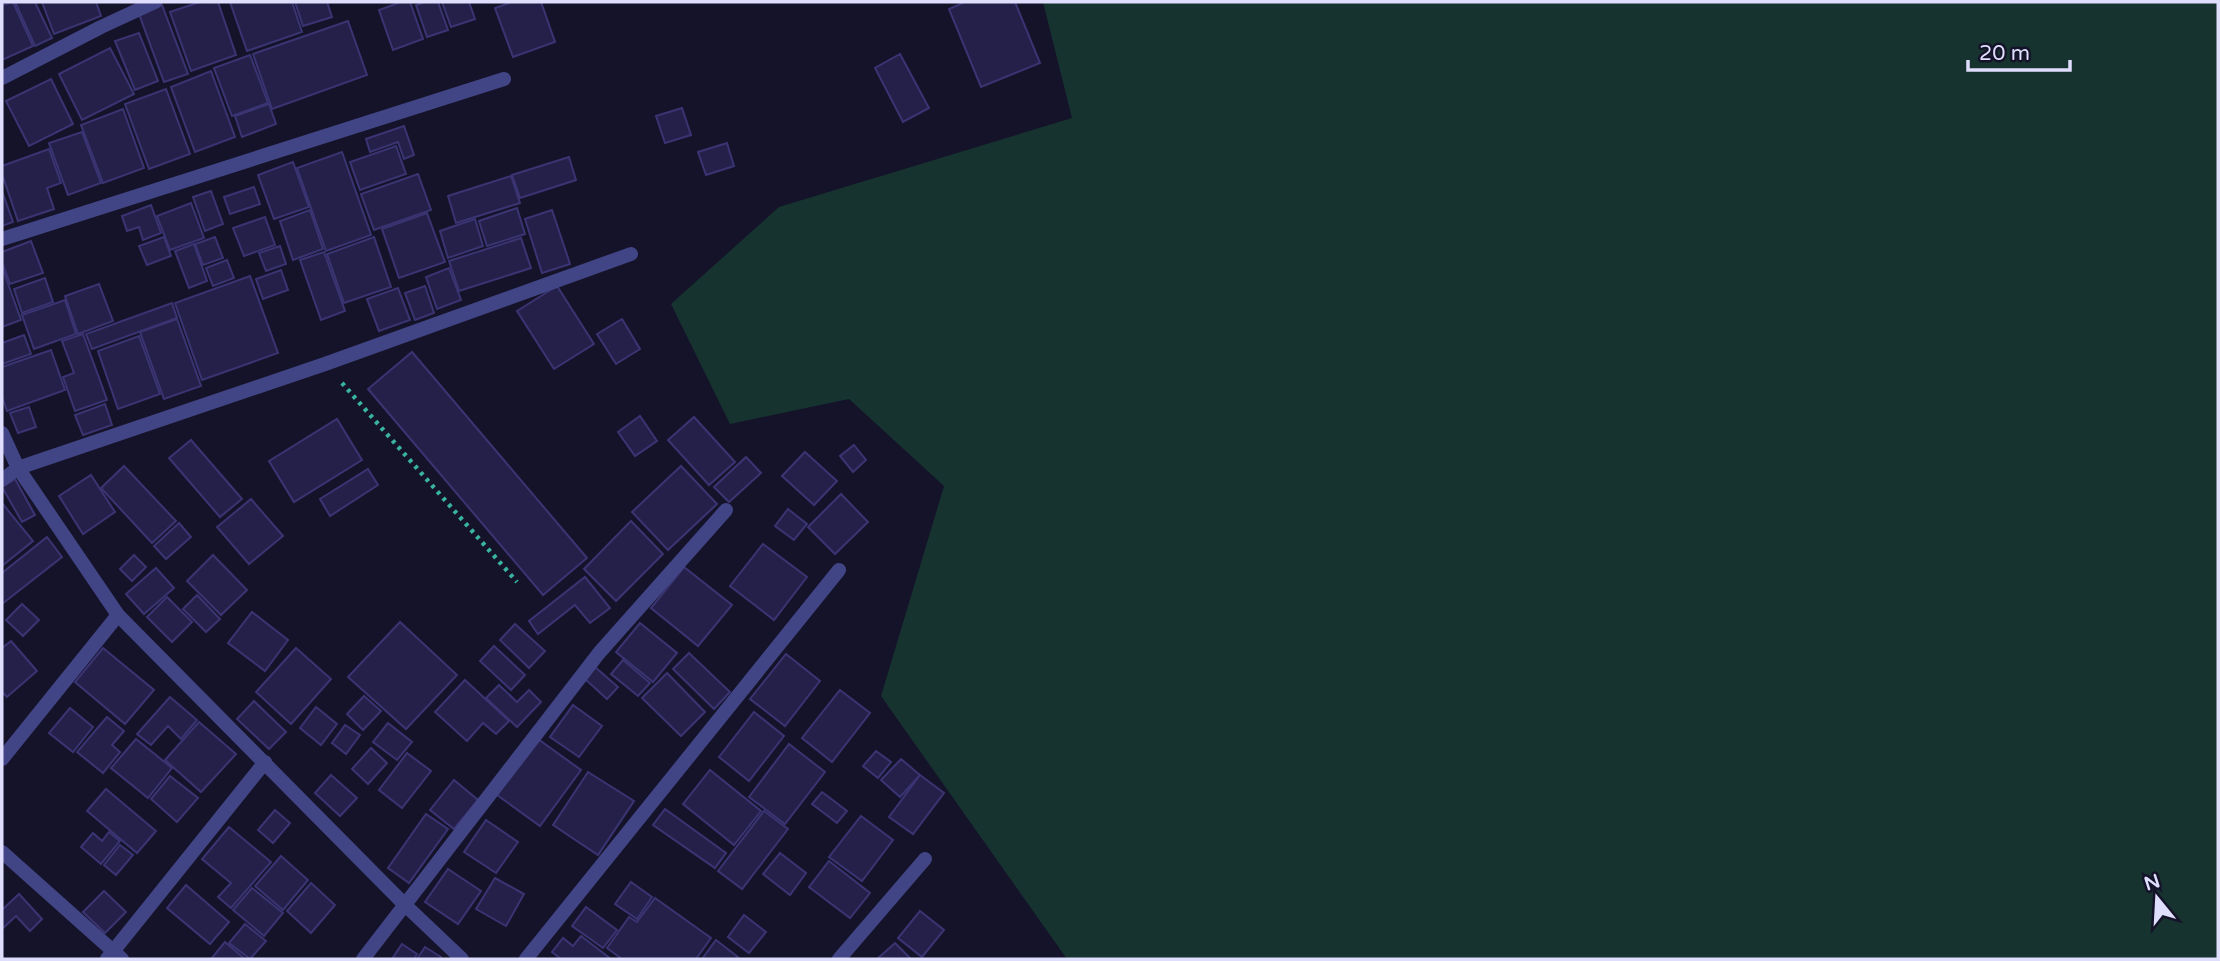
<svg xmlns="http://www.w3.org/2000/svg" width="2220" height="961" viewBox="0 0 2220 961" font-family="'Varela Round',sans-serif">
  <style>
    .green { fill: #163330 }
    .building { fill: #252049; stroke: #3b3473; stroke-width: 2 }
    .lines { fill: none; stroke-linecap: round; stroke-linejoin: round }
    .path { stroke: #3ab4a2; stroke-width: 4.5; stroke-dasharray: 3.5 5; stroke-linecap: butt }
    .minor { stroke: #424585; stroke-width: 14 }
  </style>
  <rect width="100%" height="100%" fill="#15132a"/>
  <!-- green -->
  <path class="green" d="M1043,2H2218V959H1067L881,696L944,486L849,399L730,424L671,304L779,207L1072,118Z"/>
  <!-- building -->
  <g class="building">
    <path d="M13,2L33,46L2,60V5Z"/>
    <path d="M15,2H35L52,38L35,46Z"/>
    <path d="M42,2H96L101,16L54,34Z"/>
    <path d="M200,2H218L236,55L191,71L170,12Z"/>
    <path d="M230,2H292L302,32L247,51Z"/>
    <path d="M295,2H327L332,17L303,26Z"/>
    <path d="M401,2H410L423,39L393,50L379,10Z"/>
    <path d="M426,2H438L448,30L427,37L416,5Z"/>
    <path d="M442,2H469L475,19L451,27Z"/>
    <path d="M512,2H541L555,42L513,57L495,8Z"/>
    <path d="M965,2H1015L1040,63L981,87L949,9Z"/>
    <path d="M162,5L188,74L164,82L139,14Z"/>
    <path d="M348,21L367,75L272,109L253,54Z"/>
    <path d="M139,33L158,81L135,90L115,41Z"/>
    <path d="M110,48L134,94L82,120L59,74Z"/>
    <path d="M900,54L929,108L903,122L875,68Z"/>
    <path d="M250,55L268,103L232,116L214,68Z"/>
    <path d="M211,71L235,137L195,152L171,87Z"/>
    <path d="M51,79L73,124L29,146L6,101Z"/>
    <path d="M166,89L190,154L149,169L125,104Z"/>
    <path d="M269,104L276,124L242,137L235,116Z"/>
    <path d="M682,108L691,135L665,143L656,116Z"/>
    <path d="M123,109L144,168L103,183L81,125Z"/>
    <path d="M404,126L414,155L404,159L398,142L370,152L366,139Z"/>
    <path d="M82,132L101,183L68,195L49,143Z"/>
    <path d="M727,143L734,166L706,175L698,152Z"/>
    <path d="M396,146L406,174L360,190L350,162Z"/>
    <path d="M49,149L61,183L47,188L54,209L18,221L2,174V166Z"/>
    <path d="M342,152L371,235L326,251L297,168Z"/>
    <path d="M569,157L576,180L520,198L512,175Z"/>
    <path d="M293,162L309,207L274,219L258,175Z"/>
    <path d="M418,174L431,210L374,230L361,194Z"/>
    <path d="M511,176L520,203L456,223L448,196Z"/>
    <path d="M254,187L260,204L230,214L224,197Z"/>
    <path d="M2,191L13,222L2,226Z"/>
    <path d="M211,191L223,224L205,231L193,197Z"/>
    <path d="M191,203L204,238L170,250L157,216Z"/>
    <path d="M151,205L161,233L143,240L139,227L127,231L122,216Z"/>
    <path d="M517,208L525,234L487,246L479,221Z"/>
    <path d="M310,210L323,249L293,260L280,221Z"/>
    <path d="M552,210L570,264L542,273L525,219Z"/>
    <path d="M427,213L445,262L399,278L382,229Z"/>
    <path d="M265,217L275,245L244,256L233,228Z"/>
    <path d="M475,219L483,246L448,258L440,231Z"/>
    <path d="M164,237L171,256L147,265L139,246Z"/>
    <path d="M215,237L223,258L203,265L195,244Z"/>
    <path d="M374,237L391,287L344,303L327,254Z"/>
    <path d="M521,238L531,268L459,291L449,261Z"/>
    <path d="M31,241L43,273L10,284L2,262V252Z"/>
    <path d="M194,244L207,281L189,288L175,251Z"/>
    <path d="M280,246L286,264L266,271L259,253Z"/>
    <path d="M324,252L345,311L321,320L300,260Z"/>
    <path d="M227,260L234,278L213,286L206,268Z"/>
    <path d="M2,267L21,320L2,327Z"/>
    <path d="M449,268L461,300L437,309L426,277Z"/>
    <path d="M281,270L288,290L263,299L256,279Z"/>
    <path d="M250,276L278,353L202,380L175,303Z"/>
    <path d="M45,278L53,302L22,313L14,289Z"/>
    <path d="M99,284L113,321L78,334L65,296Z"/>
    <path d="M425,286L434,313L415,320L405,293Z"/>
    <path d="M557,286L594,344L554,369L517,311Z"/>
    <path d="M398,288L410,320L379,331L367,299Z"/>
    <path d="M65,300L76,334L34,349L22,315Z"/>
    <path d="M172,303L177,318L92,349L86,334Z"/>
    <path d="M177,319L201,386L164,399L140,332Z"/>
    <path d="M622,319L640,349L616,364L597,334Z"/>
    <path d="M83,334L107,400L75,411L63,377L74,373L62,341Z"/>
    <path d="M24,335L31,354L2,364V343Z"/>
    <path d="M139,336L160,394L118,409L98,351Z"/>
    <path d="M51,350L65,390L7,411L2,397V367Z"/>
    <path d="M412,352L587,558L543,595L368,389Z"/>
    <path d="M105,404L112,425L83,435L75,415Z"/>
    <path d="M29,407L36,427L18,433L10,413Z"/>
    <path d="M640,416L657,441L635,456L618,432Z"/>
    <path d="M694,417L735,462L709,485L668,440Z"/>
    <path d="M337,419L362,460L294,502L269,461Z"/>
    <path d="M191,440L242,499L220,517L169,458Z"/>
    <path d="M854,445L866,460L853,472L840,456Z"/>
    <path d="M805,452L837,481L814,505L782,476Z"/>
    <path d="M746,457L761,473L729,502L714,487Z"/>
    <path d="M124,466L176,521L152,543L101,488Z"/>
    <path d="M681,466L717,504L668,550L632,512Z"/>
    <path d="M368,469L378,485L330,516L320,499Z"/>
    <path d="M91,475L115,512L83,534L59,496Z"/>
    <path d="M15,479L35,515L22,522L2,487Z"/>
    <path d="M841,494L868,522L835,554L808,527Z"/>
    <path d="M251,499L283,536L249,564L217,527Z"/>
    <path d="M2,503L33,541L2,566Z"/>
    <path d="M788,509L807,524L794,540L775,526Z"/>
    <path d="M631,521L663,554L616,601L584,569Z"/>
    <path d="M179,523L191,537L166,559L154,546Z"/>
    <path d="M47,537L62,557L2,604V573Z"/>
    <path d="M763,544L807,577L774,620L730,586Z"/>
    <path d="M134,555L146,567L132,581L120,569Z"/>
    <path d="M213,555L247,590L221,615L187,581Z"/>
    <path d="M684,567L732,605L698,646L651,608Z"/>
    <path d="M156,568L174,588L144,614L126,594Z"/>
    <path d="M585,577L610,608L590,623L575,605L538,634L529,621Z"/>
    <path d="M197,595L220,619L206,632L183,609Z"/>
    <path d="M167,597L192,622L172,642L147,617Z"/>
    <path d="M22,604L39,620L23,636L6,620Z"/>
    <path d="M252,612L288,640L265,671L228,643Z"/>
    <path d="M400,622L457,675L406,729L348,677Z"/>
    <path d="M640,623L677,653L653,682L616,652Z"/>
    <path d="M515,624L545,651L529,668L500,640Z"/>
    <path d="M11,641L37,671L7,697L2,692V648Z"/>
    <path d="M494,646L525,675L511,690L480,661Z"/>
    <path d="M103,648L154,690L125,724L75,682Z"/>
    <path d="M296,648L331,679L291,724L256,692Z"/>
    <path d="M689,653L730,692L714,709L673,669Z"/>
    <path d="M786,654L820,681L785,726L750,699Z"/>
    <path d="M623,660L650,683L638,696L611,674Z"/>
    <path d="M595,667L618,687L607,699L585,679Z"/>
    <path d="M667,673L705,712L681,736L642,698Z"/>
    <path d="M465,680L509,721L496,734L483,723L467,741L435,712Z"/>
    <path d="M499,685L517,702L529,690L541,702L517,727L486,698Z"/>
    <path d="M840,690L870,713L832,762L802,738Z"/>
    <path d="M364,696L381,711L363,730L347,714Z"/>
    <path d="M170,697L197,720L181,739L168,726L151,745L137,734Z"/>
    <path d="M254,701L286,732L269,749L237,719Z"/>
    <path d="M573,705L602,726L579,757L550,737Z"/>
    <path d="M316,707L337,724L321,745L300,728Z"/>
    <path d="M70,708L93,727L73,752L49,733Z"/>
    <path d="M754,712L784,736L749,781L719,757Z"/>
    <path d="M107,717L124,731L112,745L120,752L103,773L77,752Z"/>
    <path d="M199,722L236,754L201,792L165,760Z"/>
    <path d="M388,723L412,742L397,760L373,742Z"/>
    <path d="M345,725L360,735L346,754L332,743Z"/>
    <path d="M136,739L172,768L148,798L111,768Z"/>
    <path d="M538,739L581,770L540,826L497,795Z"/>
    <path d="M789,744L825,772L785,824L749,797Z"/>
    <path d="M371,748L387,763L368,784L352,769Z"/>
    <path d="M876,751L891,762L878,778L863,766Z"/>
    <path d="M407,753L431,771L402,808L379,790Z"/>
    <path d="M901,759L920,775L900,797L881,780Z"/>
    <path d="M710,770L761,811L734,845L683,804Z"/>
    <path d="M588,772L634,801L598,855L553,825Z"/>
    <path d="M331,775L357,798L340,816L315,793Z"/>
    <path d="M920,775L944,793L913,834L889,817Z"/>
    <path d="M170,776L198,798L177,822L151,799Z"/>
    <path d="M454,780L478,800L454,829L430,810Z"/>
    <path d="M106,789L156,831L137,853L87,811Z"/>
    <path d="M822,792L847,811L837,823L812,804Z"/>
    <path d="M665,809L726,853L715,868L653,825Z"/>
    <path d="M275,810L290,823L273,843L258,830Z"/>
    <path d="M764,811L788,829L742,889L718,871Z"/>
    <path d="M426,814L448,829L409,883L388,868Z"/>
    <path d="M861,816L893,840L862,881L829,857Z"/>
    <path d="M486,820L518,842L496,873L464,852Z"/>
    <path d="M229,827L271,862L231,908L218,897L231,883L202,859Z"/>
    <path d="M109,832L120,841L101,864L81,847L93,833L102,841Z"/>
    <path d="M120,845L133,855L116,875L104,865Z"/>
    <path d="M780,853L806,873L790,895L763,874Z"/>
    <path d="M281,856L308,880L283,910L255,886Z"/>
    <path d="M829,861L870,893L850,918L809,887Z"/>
    <path d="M448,869L481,891L458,924L425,902Z"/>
    <path d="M495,878L524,894L506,926L476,909Z"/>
    <path d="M631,882L652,897L637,919L615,904Z"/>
    <path d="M311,883L335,905L311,933L287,911Z"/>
    <path d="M186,885L229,922L210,944L167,908Z"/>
    <path d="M252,888L283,913L264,936L233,910Z"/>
    <path d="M104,891L126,912L105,933L83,912Z"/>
    <path d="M19,894L42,919L30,931L16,916L2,929V910Z"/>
    <path d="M655,898L711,938L696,959H622L607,948L629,917L637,922Z"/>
    <path d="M586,907L617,930L603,948L572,926Z"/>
    <path d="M920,911L944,930L922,957L898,938Z"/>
    <path d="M744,915L766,932L749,953L728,937Z"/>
    <path d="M245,924L266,941L250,959L229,943Z"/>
    <path d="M581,936L611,959H561L552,952L563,938L573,946Z"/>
    <path d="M716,940L738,957L736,959H702Z"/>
    <path d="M225,942L245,959H211Z"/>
    <path d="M895,943L911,959H877Z"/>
    <path d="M402,944L417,954L414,959H392Z"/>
    <path d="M425,947L441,957L440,959H417Z"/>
  </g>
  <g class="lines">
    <!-- path -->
    <path class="path" d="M342,383L517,582"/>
    <!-- minor -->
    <g class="minor">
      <path d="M2,78L101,27L155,2"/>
      <path d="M2,239L504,79"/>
      <path d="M2,433L18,468L118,615L404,904L462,959"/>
      <path d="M2,480L18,468L325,364L631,254"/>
      <path d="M2,759L118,615"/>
      <path d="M2,852L122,959"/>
      <path d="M107,959L265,762"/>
      <path d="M363,959L599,653L726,510"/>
      <path d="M526,959L839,570"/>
      <path d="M839,959L925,859"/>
    </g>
  </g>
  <!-- border -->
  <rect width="2220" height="961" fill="none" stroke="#dfdefd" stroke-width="7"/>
  <!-- north arrow -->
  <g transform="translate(2157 898) rotate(342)" stroke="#15132a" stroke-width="5" paint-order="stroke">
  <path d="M0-5L12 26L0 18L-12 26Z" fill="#dfdefd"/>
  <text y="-10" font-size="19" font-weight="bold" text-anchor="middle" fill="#dfdefd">N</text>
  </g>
  <!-- scale -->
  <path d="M1968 60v10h102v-10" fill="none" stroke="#dfdefd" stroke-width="3.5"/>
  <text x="1979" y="60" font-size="21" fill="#dfdefd" stroke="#15132a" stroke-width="5" paint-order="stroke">20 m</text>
</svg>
